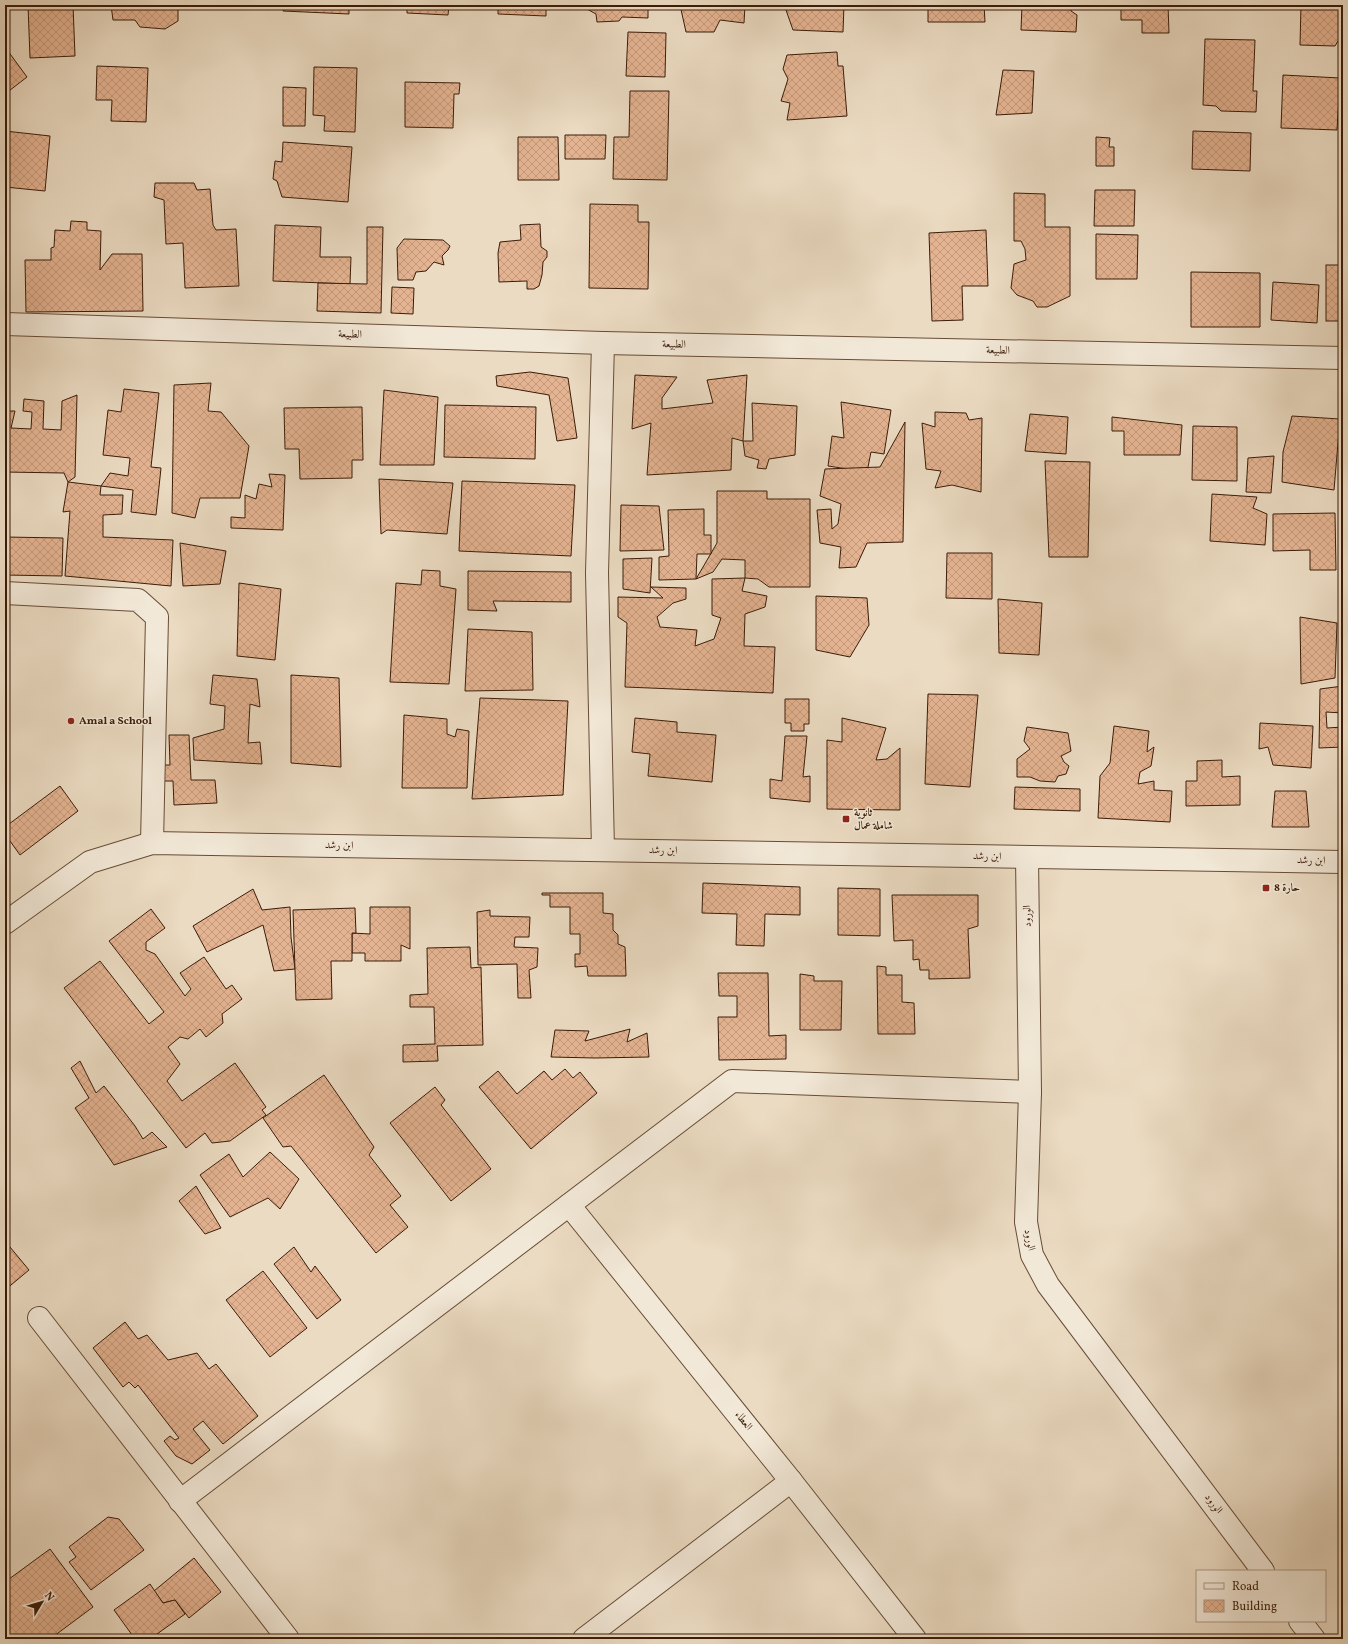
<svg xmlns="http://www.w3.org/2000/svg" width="1348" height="1644" viewBox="0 0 1348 1644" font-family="Vollkorn,Amiri,serif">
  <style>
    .building { fill: url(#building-cross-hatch); stroke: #3b1c08 }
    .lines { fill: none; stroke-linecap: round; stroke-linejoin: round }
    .minor-casing { stroke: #674c36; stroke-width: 24 }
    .minor { stroke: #f2e8d7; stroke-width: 22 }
    .poi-dot { fill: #8f2418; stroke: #f2e8d7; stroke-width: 1.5 }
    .labels { text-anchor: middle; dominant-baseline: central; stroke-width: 3; stroke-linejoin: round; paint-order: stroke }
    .street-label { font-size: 11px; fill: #3b1c08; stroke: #f2e8d7 }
    .poi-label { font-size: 11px; font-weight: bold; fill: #3b1c08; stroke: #f2e8d7; text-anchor: start }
  </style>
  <defs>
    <pattern id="building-cross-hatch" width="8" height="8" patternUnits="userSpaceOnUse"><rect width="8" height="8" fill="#e4b391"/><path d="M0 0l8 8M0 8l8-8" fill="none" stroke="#c4997c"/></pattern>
  </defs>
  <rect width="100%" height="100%" fill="#ebdbc2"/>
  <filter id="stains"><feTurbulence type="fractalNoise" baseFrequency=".005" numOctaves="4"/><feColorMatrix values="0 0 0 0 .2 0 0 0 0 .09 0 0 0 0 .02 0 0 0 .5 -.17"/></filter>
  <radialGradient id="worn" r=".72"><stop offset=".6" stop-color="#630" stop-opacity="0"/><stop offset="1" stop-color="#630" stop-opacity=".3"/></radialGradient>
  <!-- building -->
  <g class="building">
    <path d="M28,5H73L75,56L30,58Z"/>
    <path d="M111,5H178V21L165,29L140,27L135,20H113Z"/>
    <path d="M284,5H349V14L283,11Z"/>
    <path d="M407,5H449L448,15L407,13Z"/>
    <path d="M498,5H546V16L498,14Z"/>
    <path d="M587,5H648V18L622,17L619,21L597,22L596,14L587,9Z"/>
    <path d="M680,5H745L744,23L720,20L714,32H686Z"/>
    <path d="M793,5H844L843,32L793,30L786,10Z"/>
    <path d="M928,5H984L985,22H928Z"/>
    <path d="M1022,5H1071V11L1077,15L1076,32L1021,30Z"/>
    <path d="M1121,5H1168L1169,33H1142V20H1121Z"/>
    <path d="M1301,5H1343V41H1338L1335,46L1300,45Z"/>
    <path d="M628,32L666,33L665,77L626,76Z"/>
    <path d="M1205,39L1255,40L1253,91H1257L1256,112L1221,111L1216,106L1203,105Z"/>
    <path d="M5,47L27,77L5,94Z"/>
    <path d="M837,52L838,66H843L847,116L787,120L790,103L781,101L788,79L783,69L787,55Z"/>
    <path d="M97,66L148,68L146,122L111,121L112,100H96Z"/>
    <path d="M314,67L357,68L355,132L324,131L325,116L313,115Z"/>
    <path d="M1003,70L1034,71L1032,113L996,115Z"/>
    <path d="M1283,75L1340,78L1337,130L1281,128Z"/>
    <path d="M405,82L460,83L459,94H454L453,128L405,127Z"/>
    <path d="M1343,83V124H1339L1341,85Z"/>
    <path d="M283,87L306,88L305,126H283Z"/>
    <path d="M630,91H669L667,180L613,179L614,137H629Z"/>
    <path d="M5,131L50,136L45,191L5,187Z"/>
    <path d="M1193,131L1251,133L1250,171L1192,169Z"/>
    <path d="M565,135H606L605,159H565Z"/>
    <path d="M518,137H558L559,180H518Z"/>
    <path d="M1096,137L1110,138L1109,147H1114V166H1096Z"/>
    <path d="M283,142L352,147L348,202L282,197L277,181L273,179L275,161L282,162Z"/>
    <path d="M155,183H194L197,190L210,189L213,225L216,230L236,229L239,286L185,288L183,243L166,244L164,200L154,197Z"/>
    <path d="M1095,190H1135L1134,226H1094Z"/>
    <path d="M1014,193L1045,194V227H1070V296L1047,307H1037L1033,301L1017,295L1011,288L1014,264L1026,260L1025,249L1021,241H1014Z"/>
    <path d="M590,204L638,205V222H649L648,289L589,288Z"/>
    <path d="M71,221L87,222V230L101,231L100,270L112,254H142L143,311L26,312L25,260H51V248L54,247L55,230L70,231Z"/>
    <path d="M540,224L541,247L547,251V257L543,262L542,275L539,286L534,289H527V281L499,282L498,253L500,242L521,240L520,225Z"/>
    <path d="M275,225L321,227L320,257H351L350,284L273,281Z"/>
    <path d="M367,227H383L381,313L317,311L318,283L367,284Z"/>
    <path d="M986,230L988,286H962L963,320L932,321L929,233Z"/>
    <path d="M1096,234L1138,235L1137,279H1096Z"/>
    <path d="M404,239L443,240L450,246L448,250L442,256L444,265L434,262L426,271L416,272L413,280H398L397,248Z"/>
    <rect x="1326" y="265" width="17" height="56"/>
    <path d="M1191,272L1260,273V327H1191Z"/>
    <path d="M1273,282L1319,285L1317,323L1271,320Z"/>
    <path d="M392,287L414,288L413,314L391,313Z"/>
    <path d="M530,372L568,378L577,438L557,441L549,395L497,386L496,376Z"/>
    <path d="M635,375L677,377L662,398V409L713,403L707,380L747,375L743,441L732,438L731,470L647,475L651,423L632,429Z"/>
    <path d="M211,383L208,411L221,412L249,446L240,498H200L195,518L172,513L174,385Z"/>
    <path d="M124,389L159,393L151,467L161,468L156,515L131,512L133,490L101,486L110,473L128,476L130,458L103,455L108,410L121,412Z"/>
    <path d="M384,390L438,397L434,465H380Z"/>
    <path d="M77,395L75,477L68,482L64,473L5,472V411H15L11,428L31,429L32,412L23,411L24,399L44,401L43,429L61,430L62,401Z"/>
    <path d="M841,402L891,410L884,454L871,452L867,472L828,466L832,436L844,438Z"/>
    <path d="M752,403L797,406L795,455L769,459L766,469L757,468L759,460L745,456L743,441H753Z"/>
    <path d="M445,405L536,407L535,459L444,457Z"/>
    <path d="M362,407L363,460H352V478L300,479L299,449H285L284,408Z"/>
    <path d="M935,412L966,413L969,420L982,418L981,492L952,485L935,488L941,471L926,469L922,423L935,427Z"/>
    <path d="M1030,414L1068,417L1066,454L1025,451Z"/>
    <path d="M1292,416L1340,419L1334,490L1282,482L1283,452Z"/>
    <path d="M1112,417L1182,425L1180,455H1124V431H1112Z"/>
    <path d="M905,422L903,542L867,543L856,567L839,568L841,547L820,543L817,510L831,509L832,529L838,524L841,504L820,496L825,469L880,467Z"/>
    <path d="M1193,426L1237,427V481L1192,480Z"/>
    <path d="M1274,456L1271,493L1246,492L1248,458Z"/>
    <path d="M1045,461L1090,462L1088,557H1049Z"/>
    <path d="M269,474L285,475L283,530L231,528V517L245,518V495L256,499L259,484L272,487Z"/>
    <path d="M379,479L453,483L447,534L387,530L381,534Z"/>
    <path d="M462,481L575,485L571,556L459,551Z"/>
    <path d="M68,482L101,486L100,495H123L122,514L103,515V537L173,540L171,586L65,576L70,511L63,512Z"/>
    <path d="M717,491H767V499H810V587H769L758,579L745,578V560L722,559L713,572L696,579L717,543Z"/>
    <path d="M1212,494L1257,497L1253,508L1267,514L1265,545L1210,541Z"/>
    <path d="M621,505L659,506L664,550L620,551Z"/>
    <path d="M704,509V535H711V554H697L696,579L659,580V557L669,556L668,510Z"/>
    <path d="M1335,513L1336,570H1310V550L1273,551V514Z"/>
    <path d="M5,537L63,538L62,576L5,575Z"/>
    <path d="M180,543L226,551L220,584L183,586Z"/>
    <path d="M947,553H992V599L946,598Z"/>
    <path d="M652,558L650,593L623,589V559Z"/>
    <path d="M422,570L440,571V586L456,589L449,684L390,682L396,583L421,585Z"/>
    <path d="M468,571L571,572V602L493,601L497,611L468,610Z"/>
    <path d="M745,578L742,591L767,596L765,607L745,614L744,646L775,647L773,693L625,687L627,623L618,617V597L663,598L651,587L686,588V599L673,603L657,617L660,627L697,630L695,646L714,639L721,618L712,615V579Z"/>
    <path d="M239,583L281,589L275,660L237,656Z"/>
    <path d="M816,596L867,598L869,625L850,657L816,650Z"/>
    <path d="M998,599L1042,603L1039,655L999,653Z"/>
    <path d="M1300,617L1337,623L1335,678L1301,684Z"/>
    <path d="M468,629L532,632L533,690L465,691Z"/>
    <path d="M213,675L257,679L260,707L250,704L248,743L260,742L262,764L194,760L193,738L224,729L225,706L210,704Z"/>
    <path d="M291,675L339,678L341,767L291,763Z"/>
    <path d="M1343,686V713L1326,712L1327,728L1343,727V747L1319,748L1320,689Z"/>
    <path d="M928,694L978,695L970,787L925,784Z"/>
    <path d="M480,698L568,701L563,795L472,799Z"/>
    <path d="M785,699H809V724H804V731H791V723H785Z"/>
    <path d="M404,715L447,719V734L455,737L457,729L469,731L467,788H402Z"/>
    <path d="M635,718L677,722V732L716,735L712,782L648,776L650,754L632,752Z"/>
    <path d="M842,718L886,728L876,760L887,759L900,748V810L827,809V740L842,742Z"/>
    <path d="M1260,723L1313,726L1311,768L1273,765L1268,747L1259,749Z"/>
    <path d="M1114,726L1149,731L1147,752L1154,747L1151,766L1140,772L1138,784L1154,781V790L1172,791L1170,822L1098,818L1100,776L1110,763Z"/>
    <path d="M1027,727L1068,733L1071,751L1061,756L1064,762L1069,766L1066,774L1058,776L1055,782L1040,781L1030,777H1017V759L1030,749L1024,741Z"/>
    <path d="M169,735H189L191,780H215L217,803L174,805L173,781H163V765H170Z"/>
    <path d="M785,736H807L803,777L810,776V802L770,798V779L782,781Z"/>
    <path d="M1222,760V777L1240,776V805L1186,806V781H1197V761Z"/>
    <path d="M60,786L78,811L20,855L5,834V827Z"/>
    <path d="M1015,787L1080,789V811L1014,809Z"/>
    <path d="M1275,791H1306L1309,827H1272Z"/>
    <path d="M703,883L800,887V915L765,914L764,946L736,945L737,914L702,913Z"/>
    <path d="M838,888L880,889V936L838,935Z"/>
    <path d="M253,889L262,910L290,907L291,937L295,969L274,971L263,925L207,952L193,926Z"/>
    <path d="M542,893H603V913L613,914V930L618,935V944L625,947L626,976H588L587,966L575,967V954H580V934H570V907H550V895H542Z"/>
    <path d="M892,895H978V926L968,929L970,978L929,979V970H920L919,959L913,960V940L894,941Z"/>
    <path d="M370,907H410V949L401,945V961H365V953H352V933L370,934Z"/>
    <path d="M355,908L356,933H352V961H331L332,999L296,1000L293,910Z"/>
    <path d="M151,909L165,928L146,942V950L155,954L185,996L191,989L180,973L204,957L226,989L232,985L242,999L222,1014L223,1023L206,1037L200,1029L188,1039L180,1037L168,1047L180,1064L167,1081L182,1101L235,1063L266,1107L262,1110L266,1115L230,1141L212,1143L205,1133L186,1148L64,988L100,961L149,1024L164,1012L109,941Z"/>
    <path d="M490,910V916L530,917L529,937H515L514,947L538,948L537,967L529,970L531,998H518L517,964L478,965L477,912Z"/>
    <path d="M470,947L471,968L481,967L483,1045L437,1046L438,1061L403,1062V1045L435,1044L434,1007H410V995L428,994L427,948Z"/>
    <path d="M877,966L886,967V975H902V1002L914,1003L915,1034H878Z"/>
    <path d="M718,973H768L769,1036L786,1035V1059L719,1060L718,1017H737V996H719Z"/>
    <path d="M800,974L814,976V981H842L841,1030H800Z"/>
    <path d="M630,1029L627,1042L647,1033L649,1057L595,1058L551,1057L555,1030L589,1031L585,1041Z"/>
    <path d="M80,1061L96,1093L104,1086L135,1126L143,1139L152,1132L167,1147L114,1165L75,1108L89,1098L71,1068Z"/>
    <path d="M565,1069L573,1078L580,1072L597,1093L531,1149L479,1087L498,1071L517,1094L544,1071L552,1080Z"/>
    <path d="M324,1075L374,1147L369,1155L401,1196L390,1205L408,1227L376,1253L291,1146L283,1147L263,1118Z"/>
    <path d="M435,1087L445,1100L441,1105L491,1169L451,1201L390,1123Z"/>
    <path d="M270,1152L299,1179L280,1209L268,1198L230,1217L200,1175L229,1154L243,1177Z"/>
    <path d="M196,1186L221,1228L205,1234L179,1201Z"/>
    <path d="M5,1241L29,1270L5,1290Z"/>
    <path d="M294,1247L311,1272L315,1266L341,1300L317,1319L274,1264Z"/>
    <path d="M263,1271L307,1328L270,1357L226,1300Z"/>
    <path d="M125,1322L138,1339L147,1335L168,1360L197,1353L209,1369L216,1364L258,1416L223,1444L203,1421L193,1429L210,1450L192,1464L176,1456L164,1441L170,1436L175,1440L179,1438L138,1385L135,1388L129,1382L123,1387L93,1348Z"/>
    <path d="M108,1517L119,1519L144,1550L91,1590L69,1562L76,1557L69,1547Z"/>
    <path d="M50,1549L93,1607L50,1639H5V1582Z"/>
    <path d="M194,1558L221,1592L189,1618L175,1600L163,1603L154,1591Z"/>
    <path d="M150,1584L163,1603L175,1600L185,1614L150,1639H135L114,1610Z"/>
  </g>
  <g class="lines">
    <defs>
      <g id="minor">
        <path d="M5,324L603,343L1343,358"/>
        <path d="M603,343L597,573L603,850"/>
        <path d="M5,593L138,600L157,617L152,843"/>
        <path d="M1027,857L1030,1092L1026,1222L1032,1255L1048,1285L1263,1571"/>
        <path d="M5,923L90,862L152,843L1343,862"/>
        <path d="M569,1205L791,1481L915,1639"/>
        <path d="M39,1318L288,1639"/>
        <path d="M180,1501L732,1081L1030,1092"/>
        <path d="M1300,1621L1314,1639"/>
        <path d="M584,1639L791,1481"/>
      </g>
    </defs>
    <!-- minor casing -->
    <use href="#minor" class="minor-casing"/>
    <!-- minor -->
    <use href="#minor" class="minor"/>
  </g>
  <!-- markers -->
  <g class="poi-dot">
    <circle cx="71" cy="721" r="4"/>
    <rect x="842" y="815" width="8" height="8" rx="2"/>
    <rect x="1262" y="884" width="8" height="8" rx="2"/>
  </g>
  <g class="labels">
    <!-- street labels -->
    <g class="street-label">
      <text transform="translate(350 335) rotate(2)">الطبيعة</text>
      <text transform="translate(674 345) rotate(1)">الطبيعة</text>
      <text transform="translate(998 351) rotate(1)">الطبيعة</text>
      <text transform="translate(339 846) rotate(1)">ابن رشد</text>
      <text transform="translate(663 851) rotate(1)">ابن رشد</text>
      <text transform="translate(987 857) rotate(1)">ابن رشد</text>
      <text transform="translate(1311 861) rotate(1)">ابن رشد</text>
      <text transform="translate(1028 916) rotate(-91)">الورود</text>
      <text transform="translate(1029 1240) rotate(79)">الورود</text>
      <text transform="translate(743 1421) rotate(51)">العطاء</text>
      <text transform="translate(1213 1504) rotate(53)">الورود</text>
    </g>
    <!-- poi labels -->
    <g class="poi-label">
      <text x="79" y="721">Amal a School</text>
      <text x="854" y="813">ثانوية<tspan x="854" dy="13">شاملة عمال</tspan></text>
      <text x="1274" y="888">حارة 8</text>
    </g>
  </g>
  <!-- margin -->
  <rect width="1348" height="1644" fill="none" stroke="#ebdbc2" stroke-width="20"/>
  <rect x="6" y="6" width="1336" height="1632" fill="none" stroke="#3b1c08" stroke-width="2"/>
  <rect x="10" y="10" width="1328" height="1624" fill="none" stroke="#3b1c08"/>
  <!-- legend -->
  <rect x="1196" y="1570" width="130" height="52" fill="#f2e8d7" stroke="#a99684"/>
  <rect x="1204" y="1583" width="20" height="6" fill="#f2e8d7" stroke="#a99684"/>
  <text x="1232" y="1590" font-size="12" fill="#3b1c08">Road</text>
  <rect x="1204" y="1600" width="20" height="12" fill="url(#building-cross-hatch)" stroke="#a99684"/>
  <text x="1232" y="1610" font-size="12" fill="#3b1c08">Building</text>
  <!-- north arrow -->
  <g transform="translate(42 1602) rotate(52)" stroke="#f2e8d7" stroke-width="3" paint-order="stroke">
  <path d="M0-3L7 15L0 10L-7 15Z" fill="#3b1c08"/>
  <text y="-6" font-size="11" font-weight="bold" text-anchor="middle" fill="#3b1c08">N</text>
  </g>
  <rect width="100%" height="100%" filter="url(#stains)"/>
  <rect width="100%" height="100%" fill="url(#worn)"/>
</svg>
